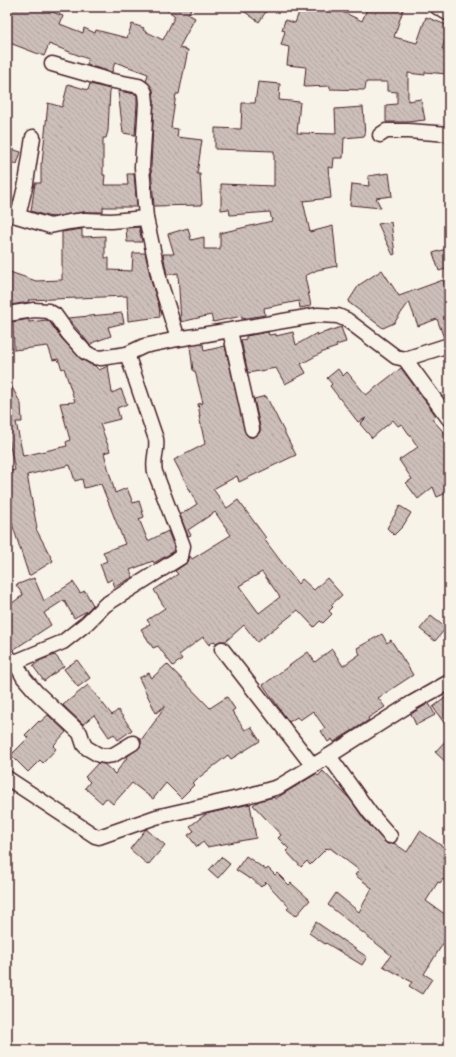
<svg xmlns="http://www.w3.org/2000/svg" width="456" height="1057" viewBox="0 0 456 1057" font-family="'Patrick Hand',sans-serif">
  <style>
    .building { fill: url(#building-back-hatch); stroke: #4a1f2b; fill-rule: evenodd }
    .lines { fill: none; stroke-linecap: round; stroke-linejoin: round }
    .minor-casing { stroke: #4a1f2b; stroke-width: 17 }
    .minor { stroke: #f7f3e8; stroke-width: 14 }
  </style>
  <defs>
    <pattern id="building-back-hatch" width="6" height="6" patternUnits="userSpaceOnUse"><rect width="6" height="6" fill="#ccbfb9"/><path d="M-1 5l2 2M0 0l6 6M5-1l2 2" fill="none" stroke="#b1a49f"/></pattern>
  </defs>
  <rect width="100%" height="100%" fill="#f7f3e8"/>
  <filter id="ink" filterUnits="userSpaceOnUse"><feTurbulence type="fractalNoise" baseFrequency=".025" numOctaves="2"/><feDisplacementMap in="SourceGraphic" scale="8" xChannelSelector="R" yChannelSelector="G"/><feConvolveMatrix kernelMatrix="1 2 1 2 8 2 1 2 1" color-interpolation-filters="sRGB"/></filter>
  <g filter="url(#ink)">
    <!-- building -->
    <g class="building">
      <path d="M7,7H40L63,16L60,24L83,33L84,28L95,33L96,30L127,38L132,24L144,28L143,30L163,40L175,16L163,7H192L188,14L195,18L179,48L188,50L179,94H176L171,128L178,129L177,137L202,140L197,174H200L202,205L154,206L151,167L154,102L153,89L146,81L148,74L115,62L112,72L87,65L88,59L49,44L44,56L7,42Z"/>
      <path d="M238,7H269L259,22Z"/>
      <path d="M301,7H345L343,12L362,21L368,7H404L394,37L417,43L426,17L449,26V29L442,49H448L447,74L425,72V75L408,73V101L421,99L425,120L408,122H386V105L397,104V92L387,91V82H366L365,90L330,89V86L304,87L306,67L287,65L289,47L281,45L285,31L282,30L285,20L295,23Z"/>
      <path d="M258,82L280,84L279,100L300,102L297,133L336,134L335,109L363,107L365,136L344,138L343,158H334L333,168L328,167L331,198L303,201L310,232L333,226L337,266L317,270L305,276L311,306L300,308L299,301L264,308L265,315L242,319V316L213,322L211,315L181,322L178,273L167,275L163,254H174L168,234L188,228L191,240L204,237V249H220V233L272,221L270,212L230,215L229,209L221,210V184L274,186V151L215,149V128L241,129L242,103H255Z"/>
      <path d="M68,84L88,90L90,84L110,89L108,131L106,138H103V175H105L104,185H128L127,174H134L137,207H103V212H84L54,217L47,216L31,211L35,183H41V163H42L48,103L62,107Z"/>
      <path d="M118,91L135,94L137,95V103L135,135L123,133Z"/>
      <path d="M11,149L21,152L17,164L7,161Z"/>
      <path d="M389,173L392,196L376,198L381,208L350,205L352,184L369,186L368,176Z"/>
      <path d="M391,222L395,254L393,255L378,224Z"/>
      <path d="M139,227L142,242H127L126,228Z"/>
      <path d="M82,229V237L105,236V258H109V270L132,271L133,253H145L152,284L159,306L160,317L128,321L127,296L28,300L29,302L11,305V295H7V271L36,281L62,280V232Z"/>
      <path d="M449,248V268L439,271L433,253Z"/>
      <path d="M382,270L399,296L443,280L449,299V337L444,338L437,319L418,326L409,302L394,323L383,328L348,302L359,285Z"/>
      <path d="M122,313L124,323L108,327L111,336L94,342L90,345L68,318Z"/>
      <path d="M29,319V322L47,320L49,321L62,339L81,359L95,366L99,370L108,366L112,393L121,389L127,404L117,408L120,419L100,424L110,451L104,453L115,493L127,488L133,503L139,501L144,517L139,519L148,541L168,531L174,547L173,552L154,563L153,561L130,570L133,577L115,587L112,579L107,582L100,564L107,561L103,552L125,544L101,484L84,488L82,479L75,481L70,465L27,475L37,528L36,529L53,561L29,576L7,508L9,506L7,496V472L15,470L7,432V378L21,404L22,422H16L23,456L67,446L66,442L70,440L60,403L75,402L64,368L62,369L58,359L53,360L48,346L14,350L13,322Z"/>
      <path d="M341,327L346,342L336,345L337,347L325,351L301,364L306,373L285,384L276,368L248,373L241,340L246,339V336L268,332L269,335L276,334V336L293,332L296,345L317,333V335Z"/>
      <path d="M203,344L204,351L225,346L246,434L249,437H253L257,435L260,432V427L254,399L266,396L296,455L239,482L237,476L213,489L227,508L238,500L266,538L264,539L298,584L302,579L314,590L327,578L342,595L331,605L333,607L329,611L332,614L323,623L320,621L314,627L298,610L257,642L244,625L226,641H220L216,643L214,641L209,645L203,637L179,655L182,659L173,666L158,646L153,648L141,629L150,624L147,620L165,608L154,590L178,574L175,571L188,562L190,556L192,559L231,535L215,512L188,530L191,535L188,536L180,515L197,504L174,460L205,444L199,416H200L198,404L203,403L195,371H193L190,346ZM262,572L280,597L259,613L239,586Z"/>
      <path d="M401,368L436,416L432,419L449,438V492L437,497L433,487L418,499L406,483L412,479L399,460L418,447L402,424L398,426L393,420L372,438L360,424L366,418L358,422L330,386L332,384L327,378L338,369L343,376L347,372L366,395Z"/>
      <path d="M400,506L411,513L403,526L394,535L387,528Z"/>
      <path d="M34,578L44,601L73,582L80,593L85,591L93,605L87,611L74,618L64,600L44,613L51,625L13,650L7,648V607L23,595L16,585Z"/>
      <path d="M431,616L446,628L435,641L420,629Z"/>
      <path d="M382,634L387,643L391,640L413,675L378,698L385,707L368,718L369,720L334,742L332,739L328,742L321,731L325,728L313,711L300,720L297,717L289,722L263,685L308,652L315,662L332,649L343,666L360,654L357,648Z"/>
      <path d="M55,655L64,666L44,681L33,666L41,660Z"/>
      <path d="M77,660L90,678L78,687L64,669Z"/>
      <path d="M167,664L210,708L227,697L235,709L232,711L245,730L251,727L260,741L231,759L228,755L192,783L194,785L181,798L166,783L153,799L132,783L113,804L106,798L102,803L85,788L90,782L85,777L98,763L104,764L115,774L129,755L140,747L141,743V740L156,720V719L165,706L156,713L139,678L149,673L152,678Z"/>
      <path d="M88,685L112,715L118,710L132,730L118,740L114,734L109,737L94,715L83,724L63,705Z"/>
      <path d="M449,695V730L433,707Z"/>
      <path d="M429,703L435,715L416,725L411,714Z"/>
      <path d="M48,715L66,732L53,746L56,749L43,763L40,760L28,772L11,755L28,738L25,735L39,721L40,722Z"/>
      <path d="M449,737V765L435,752Z"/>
      <path d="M323,771L350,799L364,819L387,844L394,843L407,852L420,831L449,851V887L443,879L440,883L438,882L426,901L449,917V934L424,974L432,979L422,994L409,986L412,982L383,966L391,955L328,905L336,893L359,912L372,888L355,875L359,870L330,848L328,849L327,848L310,865L307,861L301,867L286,851L289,849L278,838L281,835L253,805L259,801L274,797L275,799L316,774L318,776Z"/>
      <path d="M250,804L256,838L207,847L203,842L197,847L188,835L194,831L190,826L206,814Z"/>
      <path d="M146,829L165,845L148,865L130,849Z"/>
      <path d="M246,856L266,870L268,868L275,875L277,873L289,885L291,883L310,900L296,916L287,909L289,907L266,882L261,887L251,878L250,879L236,870Z"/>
      <path d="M221,857L230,864L218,878L209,870Z"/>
      <path d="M316,922L367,957L362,965L326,943L325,944L309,933Z"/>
    </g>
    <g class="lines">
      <defs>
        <g id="minor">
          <path d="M437,7L449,14"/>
          <path d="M52,64L108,80L139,86L143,89L145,93L146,103L142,167L146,218L160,282L178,339"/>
          <path d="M380,135L386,131H408L449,134"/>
          <path d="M7,213L50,226L69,222L85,220L111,221L146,218"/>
          <path d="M18,216L26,183L33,137"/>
          <path d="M7,314L34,310L48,311L55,315L68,333L85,352L94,357L101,358L127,354L144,346L178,339L318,315L338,316L347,320L396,357L405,359L449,345"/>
          <path d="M230,331L252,429"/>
          <path d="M405,359L449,419"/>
          <path d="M222,649L313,766"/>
          <path d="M7,656L15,662L24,678L37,693L80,733L84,745L87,748L99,755L106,756L113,755L133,743"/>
          <path d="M15,662L63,642L87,623L105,605L181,557L183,546L155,472C152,460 158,450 156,439L127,354"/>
          <path d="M329,756L370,813L390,836"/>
          <path d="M7,778L95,836L99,837L156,817L247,796L278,787L313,766L412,703L449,682"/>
        </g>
      </defs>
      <!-- minor casing -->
      <use href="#minor" class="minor-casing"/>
      <!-- minor -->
      <use href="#minor" class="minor"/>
    </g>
  </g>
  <!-- margin -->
  <rect width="456" height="1057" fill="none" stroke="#f7f3e8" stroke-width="24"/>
  <rect x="12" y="12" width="432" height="1033" fill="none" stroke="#4a1f2b" stroke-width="1.5" filter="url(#ink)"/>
</svg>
